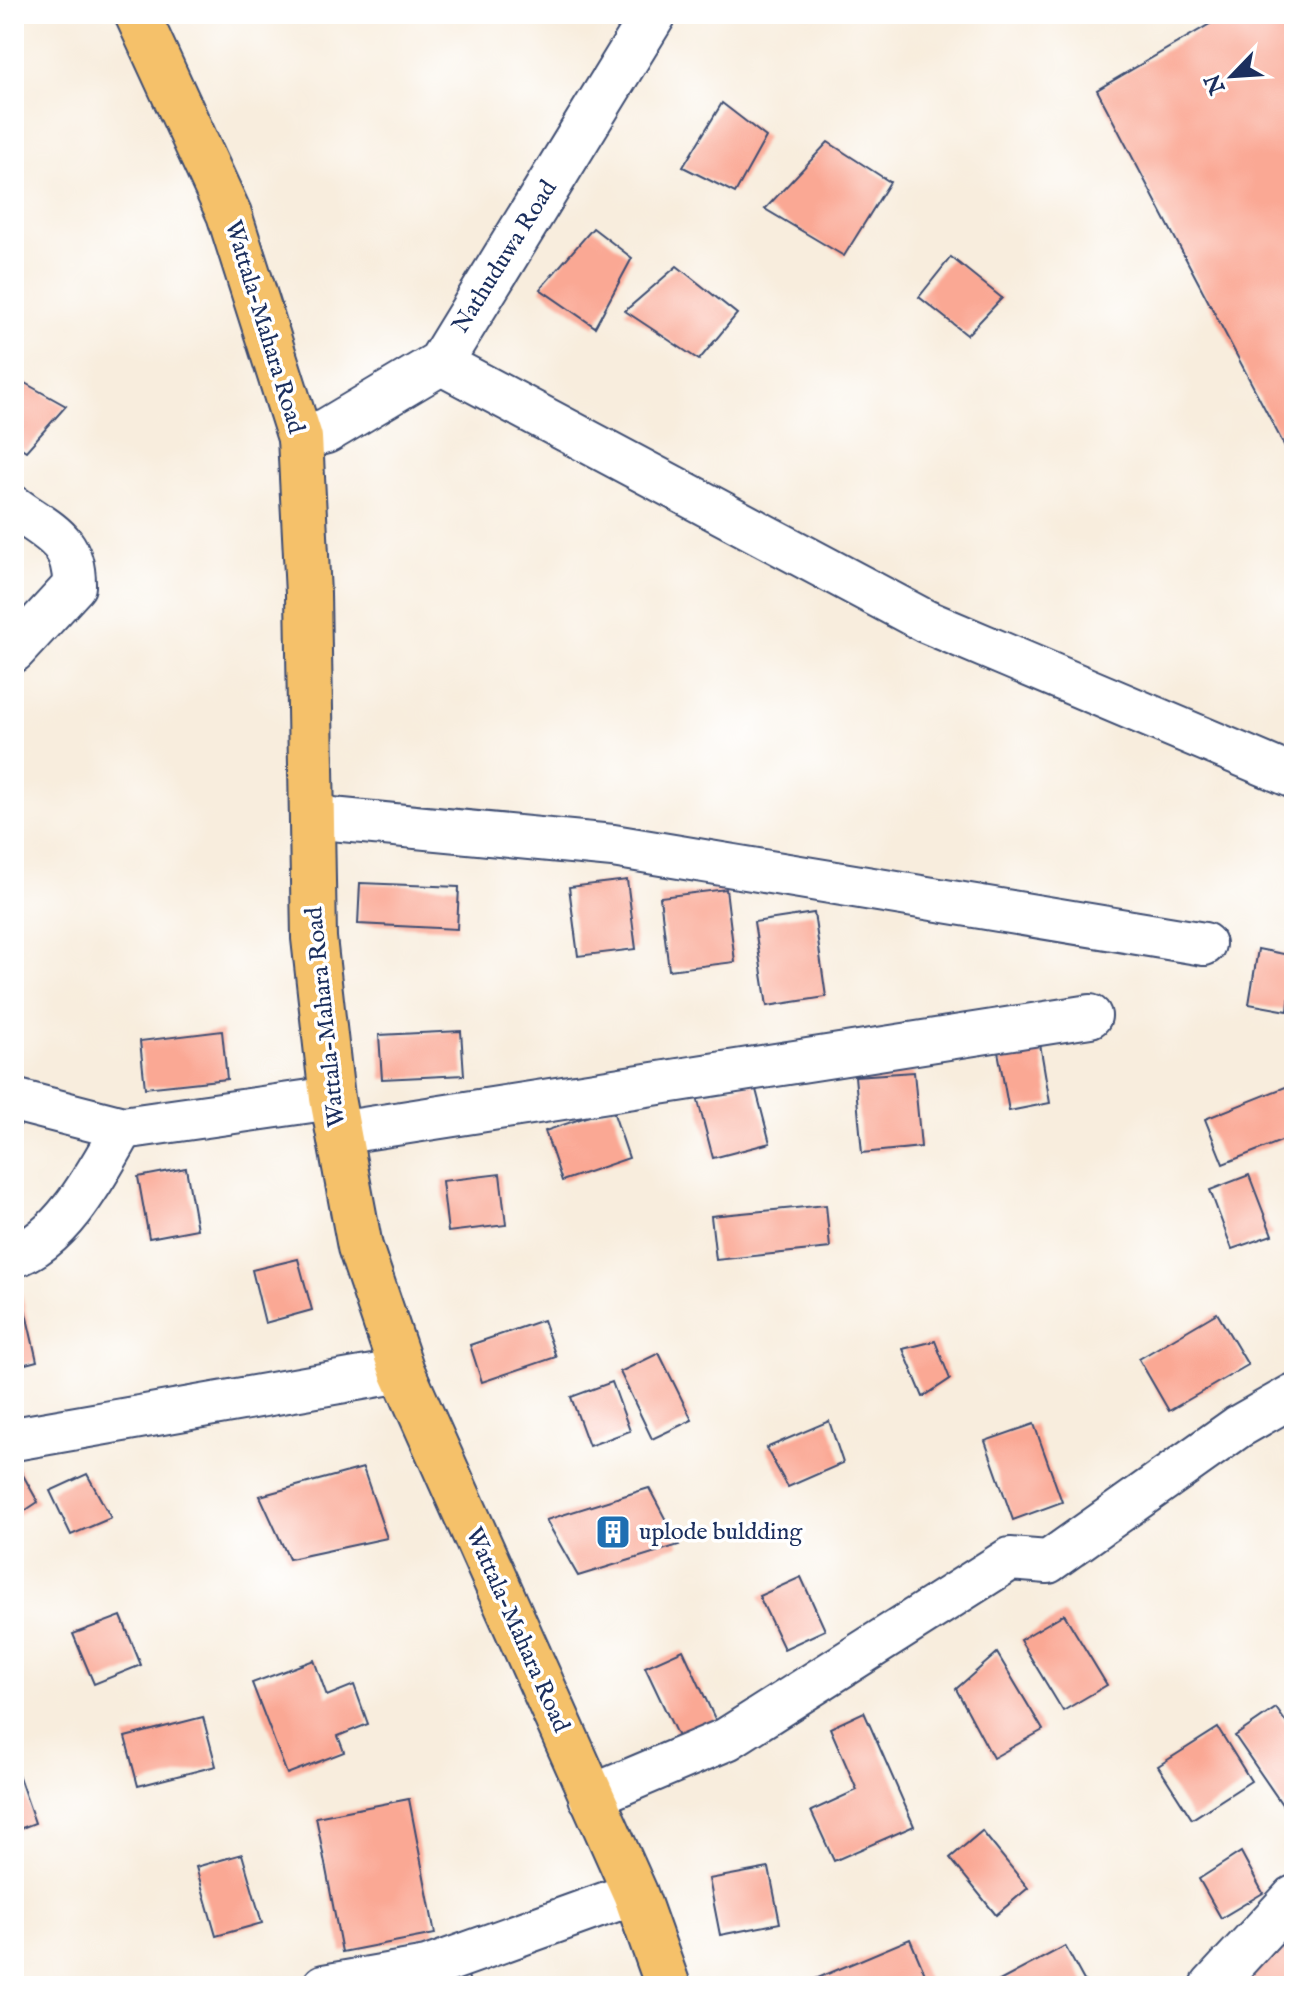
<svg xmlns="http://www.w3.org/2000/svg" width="1308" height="2000" viewBox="0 0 1308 2000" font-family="'IM FELL English',serif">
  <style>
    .building { fill: #faa894 }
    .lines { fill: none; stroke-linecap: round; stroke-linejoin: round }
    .minor-casing { stroke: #3c4c71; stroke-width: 46 }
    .tertiary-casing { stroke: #3c4c71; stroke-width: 48 }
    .primary-casing { stroke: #3c4c71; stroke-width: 48 }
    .minor { stroke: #fff; stroke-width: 42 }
    .tertiary { stroke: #fff; stroke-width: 44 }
    .primary { stroke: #f5c16b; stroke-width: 44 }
    .labels { text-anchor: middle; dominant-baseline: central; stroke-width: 7; stroke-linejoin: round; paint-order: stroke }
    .street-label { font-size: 24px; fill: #1b2f5e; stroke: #fff }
    .poi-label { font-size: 24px; fill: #1b2f5e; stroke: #fff; text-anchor: start }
  </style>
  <rect width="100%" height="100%" fill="#fff"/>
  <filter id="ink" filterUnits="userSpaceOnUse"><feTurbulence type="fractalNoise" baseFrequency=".0125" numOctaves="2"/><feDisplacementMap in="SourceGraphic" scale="16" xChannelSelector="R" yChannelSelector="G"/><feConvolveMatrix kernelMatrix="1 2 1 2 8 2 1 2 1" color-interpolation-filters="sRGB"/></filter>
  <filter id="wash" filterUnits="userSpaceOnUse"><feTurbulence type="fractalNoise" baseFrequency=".006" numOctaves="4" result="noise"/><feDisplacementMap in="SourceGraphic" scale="32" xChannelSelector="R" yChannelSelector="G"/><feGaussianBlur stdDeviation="1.8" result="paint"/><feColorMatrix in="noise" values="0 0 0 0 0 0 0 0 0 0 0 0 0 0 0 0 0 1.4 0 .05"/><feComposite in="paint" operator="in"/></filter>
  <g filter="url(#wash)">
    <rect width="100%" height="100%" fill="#f8eddd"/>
    <g id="blocks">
      <!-- building -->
      <g class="building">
        <path d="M1227,14H1294V464L1097,90Z"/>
        <path d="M722,103L766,137L735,193L683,167Z"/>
        <path d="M828,142L890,182L844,256L765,209Z"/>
        <path d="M593,228L632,258L595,327L540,289Z"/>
        <path d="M951,257L1002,298L967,335L919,297Z"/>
        <path d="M677,266L737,314L699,360L625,311Z"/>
        <path d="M14,377L66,406L26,451L14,443Z"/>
        <path d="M627,880L636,949L578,956L569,887Z"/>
        <path d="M360,883L459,887L457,929L358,924Z"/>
        <path d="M726,889L735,962L669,970L660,897Z"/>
        <path d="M814,913L826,997L767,1006L754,922Z"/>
        <path d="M1258,949L1294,956L1288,1011L1249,1004Z"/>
        <path d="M222,1031L227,1079L145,1088L140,1041Z"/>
        <path d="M461,1031L464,1075L382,1079L379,1035Z"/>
        <path d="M1039,1038L1050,1103L1009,1111L997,1046Z"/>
        <path d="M914,1072L921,1147L862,1153L855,1076Z"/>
        <path d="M754,1082L770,1143L713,1158L697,1097Z"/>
        <path d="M1288,1086L1294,1101V1136L1223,1164L1205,1119Z"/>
        <path d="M612,1108L629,1158L562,1181L545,1131Z"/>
        <path d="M186,1168L197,1229L149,1238L138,1177Z"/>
        <path d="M500,1174L506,1225L448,1232L442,1181Z"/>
        <path d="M1249,1175L1272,1235L1232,1249L1210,1190Z"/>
        <path d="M826,1205L830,1248L716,1260L711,1216Z"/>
        <path d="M298,1259L312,1310L265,1323L252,1270Z"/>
        <path d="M19,1283L37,1361L14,1367V1284Z"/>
        <path d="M1217,1313L1248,1365L1169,1411L1139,1359Z"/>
        <path d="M543,1320L556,1357L482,1382L470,1345Z"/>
        <path d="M935,1341L950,1379L923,1397L903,1349Z"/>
        <path d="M659,1353L692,1420L652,1439L620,1372Z"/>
        <path d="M612,1382L630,1431L589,1446L571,1397Z"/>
        <path d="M829,1421L843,1463L788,1487L766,1448Z"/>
        <path d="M1034,1424L1062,1502L1013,1520L985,1441Z"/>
        <path d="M14,1459L38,1502L14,1518Z"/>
        <path d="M363,1468L387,1538L289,1559L260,1496Z"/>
        <path d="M87,1474L111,1518L71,1535L50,1491Z"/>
        <path d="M649,1488L679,1545L578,1576L546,1520Z"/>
        <path d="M801,1577L825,1630L784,1649L759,1596Z"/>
        <path d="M1064,1614L1107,1685L1063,1711L1020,1640Z"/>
        <path d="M121,1616L141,1665L94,1684L73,1634Z"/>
        <path d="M683,1650L716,1721L679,1739L645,1667Z"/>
        <path d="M997,1653L1043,1730L993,1758L956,1689Z"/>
        <path d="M314,1660L327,1696L354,1685L368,1724L338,1736L344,1752L287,1774L252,1683Z"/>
        <path d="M1276,1708L1294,1734L1292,1819L1235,1736Z"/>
        <path d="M864,1712L914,1826L834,1861L811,1811L857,1790L830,1728Z"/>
        <path d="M203,1717L216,1766L138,1786L125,1737Z"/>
        <path d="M1218,1728L1251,1781L1192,1819L1158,1766Z"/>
        <path d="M17,1771L35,1823L14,1831V1772Z"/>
        <path d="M409,1799L435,1934L342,1952L316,1817Z"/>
        <path d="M982,1831L1028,1888L996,1915L950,1858Z"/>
        <path d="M1241,1852L1263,1893L1221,1918L1199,1879Z"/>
        <path d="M242,1854L262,1923L216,1936L196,1867Z"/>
        <path d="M769,1868L780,1923L720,1935L709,1879Z"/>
        <path d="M910,1939L930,1986H799Z"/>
        <path d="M1276,1941L1294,1957V1986H1236Z"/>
        <path d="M1065,1946L1087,1986H990Z"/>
        <path d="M465,1966L471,1986H390Z"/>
      </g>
    </g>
  </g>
  <g filter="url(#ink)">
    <use href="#blocks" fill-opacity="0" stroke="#3c4c71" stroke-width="2"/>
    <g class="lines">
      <defs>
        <g id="minor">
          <path d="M440,363L925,621L1294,777"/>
          <path d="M14,507C48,532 75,539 74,586L14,651"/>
          <path d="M311,817L613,846L1204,944"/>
          <path d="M14,1100L123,1128L332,1098"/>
          <path d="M338,1133L1090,1016"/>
          <path d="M14,1256C64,1239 98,1171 123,1128"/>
          <path d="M14,1439L402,1371"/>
          <path d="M590,1797L727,1739L1010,1559L1048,1562L1238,1427L1294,1395"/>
          <path d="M324,1986L427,1968L635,1893"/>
          <path d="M1212,1986L1294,1897"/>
        </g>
        <path id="tertiary" d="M300,438L326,431L440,363L654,14"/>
        <path id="primary" d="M137,14L229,214L300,438L308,594L314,938L332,1098L360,1247L402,1371L635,1893L668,1986"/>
      </defs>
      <!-- minor casing -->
      <use href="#minor" class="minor-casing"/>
      <!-- tertiary casing -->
      <use href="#tertiary" class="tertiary-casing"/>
      <!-- primary casing -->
      <use href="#primary" class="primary-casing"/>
      <!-- minor -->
      <use href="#minor" class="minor"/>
      <!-- tertiary -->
      <use href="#tertiary" class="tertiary"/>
      <!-- primary -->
      <use href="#primary" class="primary"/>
    </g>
  </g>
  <!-- icons -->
  <defs>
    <symbol id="building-square" viewBox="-11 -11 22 22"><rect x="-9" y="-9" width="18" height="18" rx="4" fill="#1f6fb2" stroke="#fff"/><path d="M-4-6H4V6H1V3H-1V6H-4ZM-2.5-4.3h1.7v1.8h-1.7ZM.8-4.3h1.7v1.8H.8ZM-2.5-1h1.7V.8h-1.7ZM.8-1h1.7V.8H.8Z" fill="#fff"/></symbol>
  </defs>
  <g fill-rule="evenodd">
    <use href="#building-square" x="593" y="1512" width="40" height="40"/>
  </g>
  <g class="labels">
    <!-- street labels -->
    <g class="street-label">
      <text transform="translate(505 257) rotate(-58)">Nathuduwa Road</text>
      <text transform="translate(264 327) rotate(73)">Wattala-Mahara Road</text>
      <text transform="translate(326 1017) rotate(-96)">Wattala-Mahara Road</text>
      <text transform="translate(517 1630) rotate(66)">Wattala-Mahara Road</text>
    </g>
    <!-- poi labels -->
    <g class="poi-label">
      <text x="639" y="1532">uplode buldding</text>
    </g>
  </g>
  <!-- margin -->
  <rect width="1308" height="2000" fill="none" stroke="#fff" stroke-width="48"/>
  <!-- north arrow -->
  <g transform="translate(1232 76) rotate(245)" stroke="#ffffff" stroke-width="6" paint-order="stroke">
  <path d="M0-6L14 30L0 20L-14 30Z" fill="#1b2f5e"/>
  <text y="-12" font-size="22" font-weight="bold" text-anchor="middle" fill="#1b2f5e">N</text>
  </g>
</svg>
